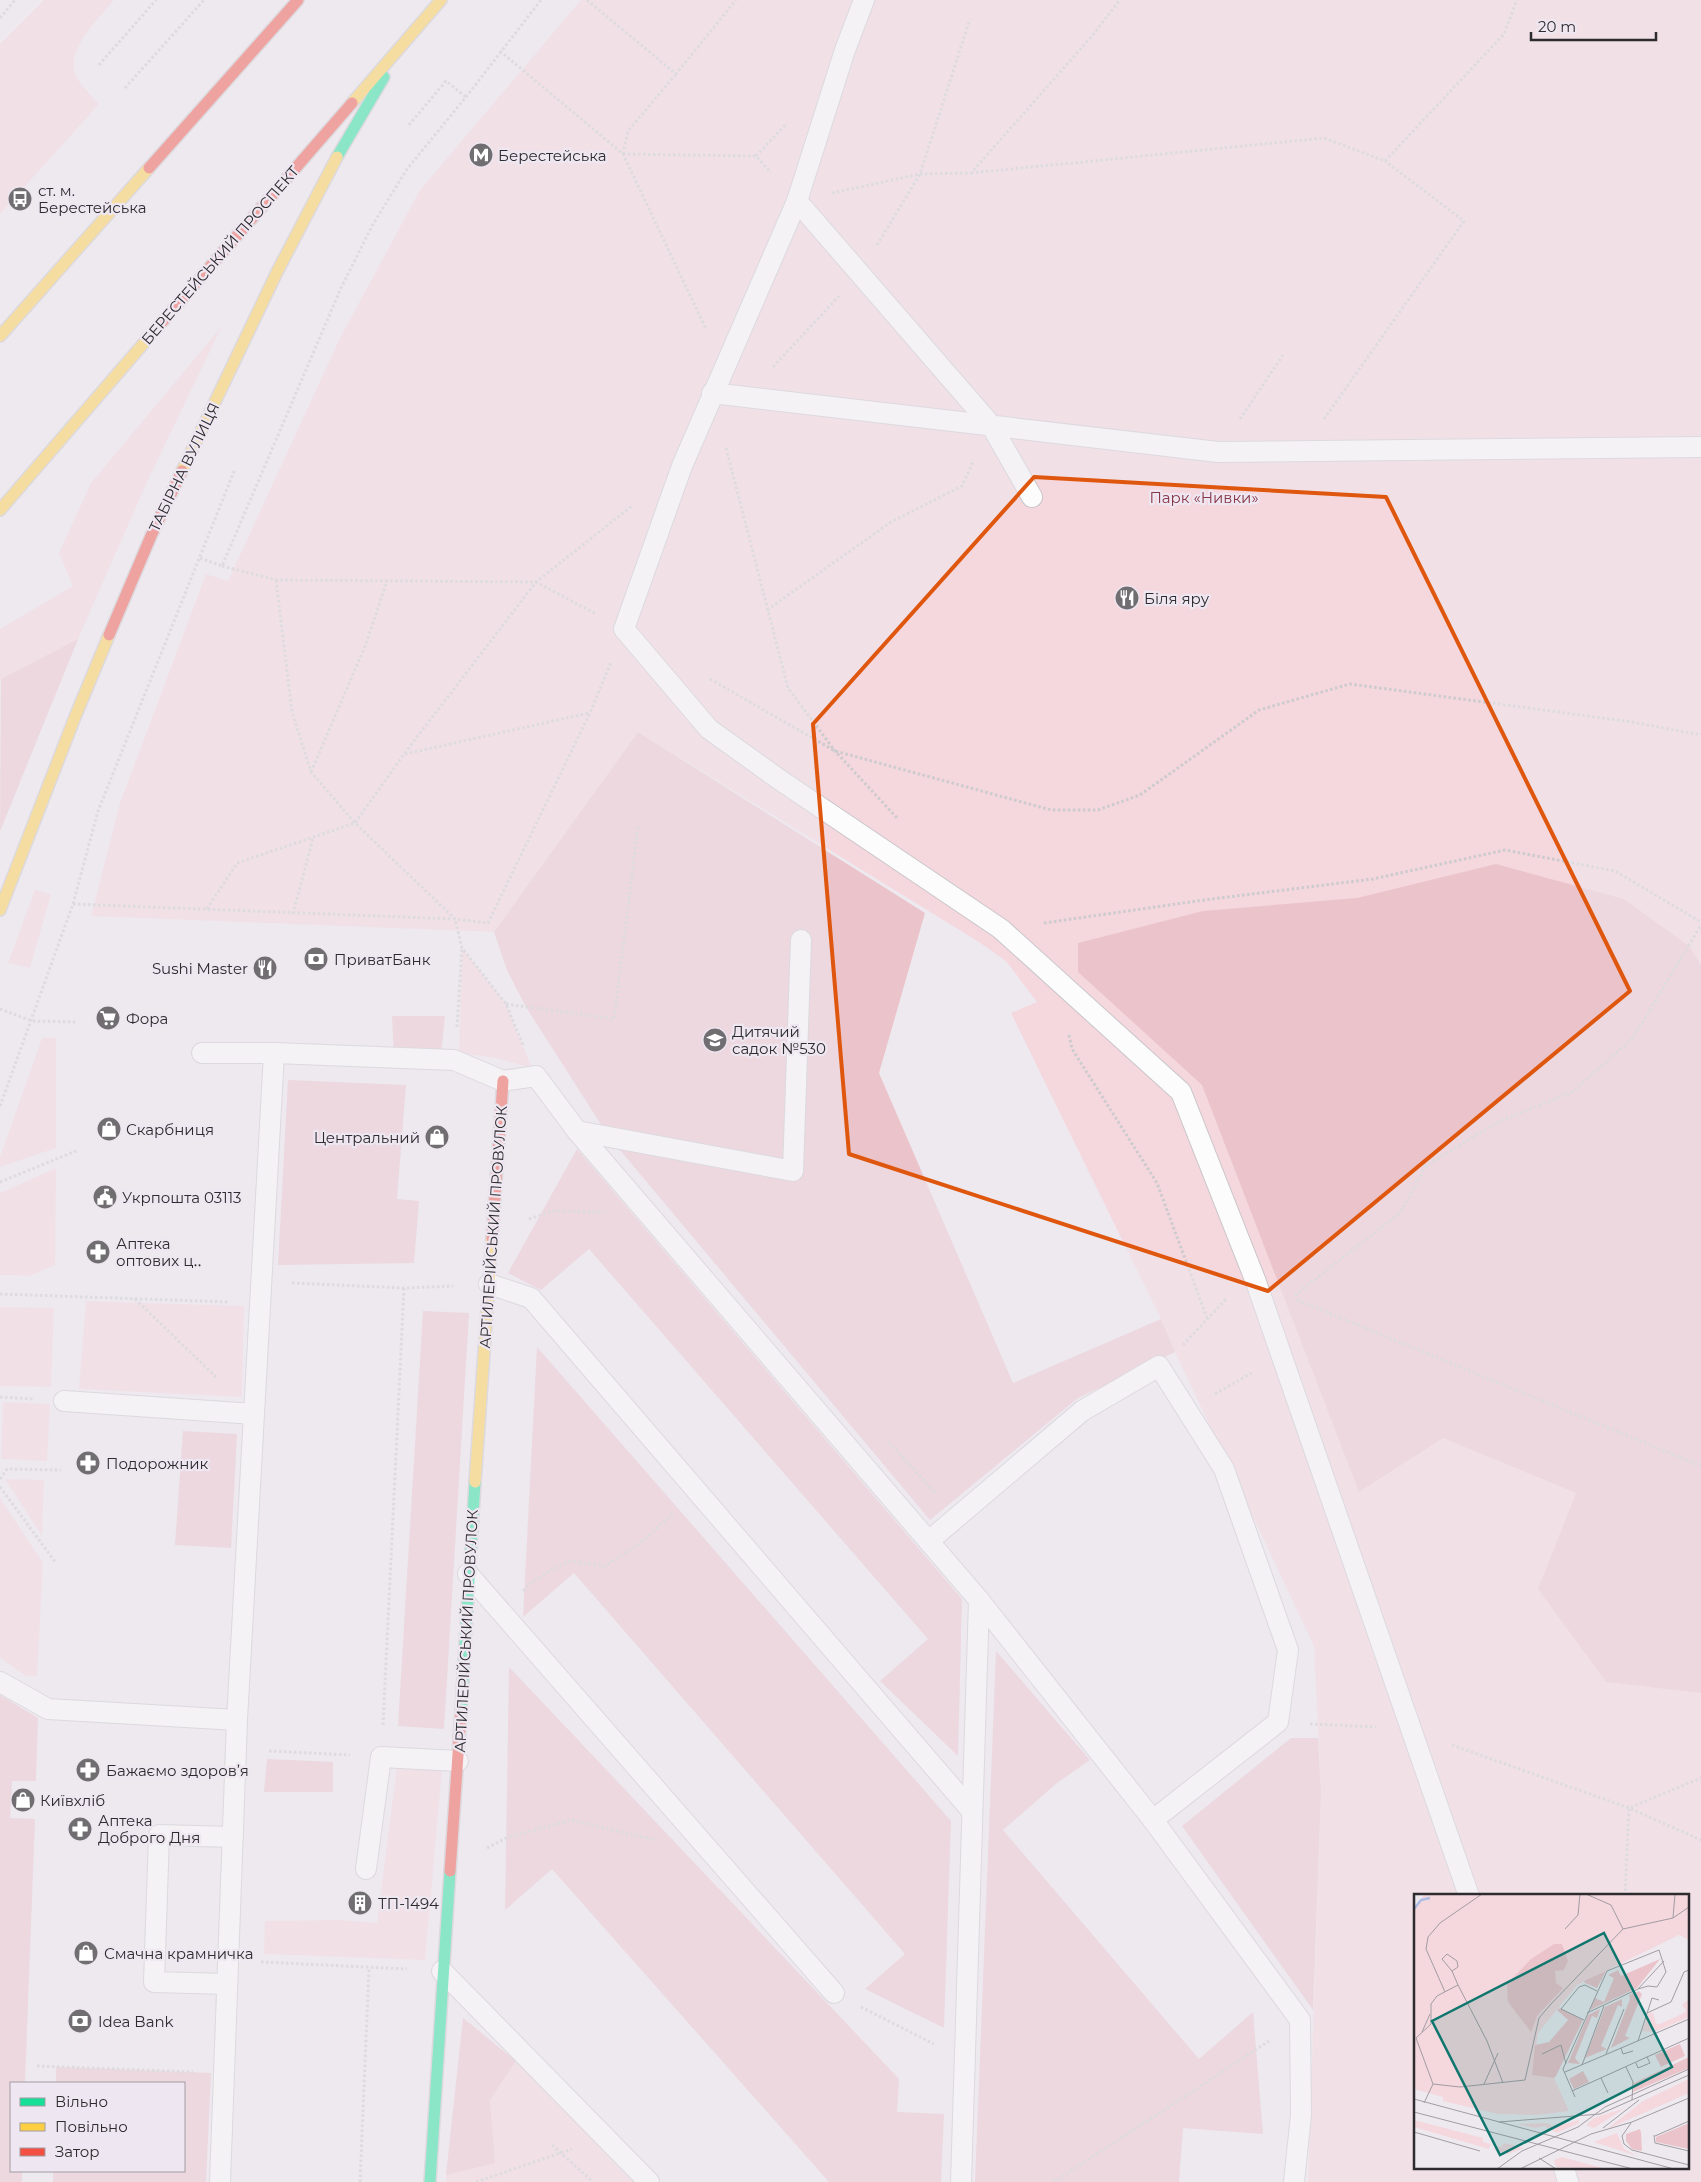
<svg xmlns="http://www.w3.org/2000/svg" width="1701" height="2182" viewBox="0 0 1701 2182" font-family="Montserrat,sans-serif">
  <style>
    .green { fill: #f5d7de; fill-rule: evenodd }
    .forest { fill: #ebc4cb }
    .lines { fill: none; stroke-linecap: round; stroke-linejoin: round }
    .lane-casing { stroke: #c9c6ca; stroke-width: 22 }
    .fast-casing { stroke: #c9c6ca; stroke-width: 14 }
    .slow-casing { stroke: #c9c6ca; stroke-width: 14 }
    .jam-casing { stroke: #c9c6ca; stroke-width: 14 }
    .path { stroke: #cccbcd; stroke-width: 3; stroke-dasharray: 2.5 2.5; stroke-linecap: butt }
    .lane { stroke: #fcfcfd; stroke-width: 20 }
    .fast { stroke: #16e098; stroke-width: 11 }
    .slow { stroke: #ffcf43; stroke-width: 11 }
    .jam { stroke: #f24e42; stroke-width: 11 }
    .marked { fill: none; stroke: #df570e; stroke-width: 4; stroke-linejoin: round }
    .labels { text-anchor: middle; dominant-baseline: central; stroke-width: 4.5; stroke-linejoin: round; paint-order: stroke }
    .poi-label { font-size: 15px; fill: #2e2b2f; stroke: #eee7f1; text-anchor: start }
    .street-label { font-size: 15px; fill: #2e2b2f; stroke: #eee7f1 }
    .park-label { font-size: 15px; fill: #883748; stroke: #eee7f1 }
    .inset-river { fill: none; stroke: #abbde4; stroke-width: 2.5 }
    .inset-road { fill: none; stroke: #a19da2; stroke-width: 1 }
    .view { fill: #0f766e; fill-opacity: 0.15; stroke: #0f766e; stroke-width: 2.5 }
    .inset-edge { fill: none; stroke: #2e2b2f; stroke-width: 2.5 }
  </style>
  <rect width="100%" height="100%" fill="#ede9ef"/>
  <!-- green -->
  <g class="green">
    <path d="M44,0H114C100,17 70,46 74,69C76,82 91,95 99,104L0,214V44Z"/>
    <path d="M581,0H1701V2182H1308L1321,1793L1314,1646L1175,1352L1161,1319L1011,1013L1037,1002L1006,961L979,942L638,732L494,932L91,916L120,803L206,574L228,581L340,338L420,190ZM1415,1896H1687V2168H1415Z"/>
    <path d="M222,326L147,482L78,639L1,679L0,682V629L73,586L59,553L91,483Z"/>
    <path d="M35,890L51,894L30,968L8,963Z"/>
    <path d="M462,948L506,1004L532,1068L495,1058L459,1053Z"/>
    <path d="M42,1038H56V1148L0,1167V1157Z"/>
    <path d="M56,1168L55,1265L30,1276L0,1275V1193Z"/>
    <path d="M86,1301L244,1306L242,1397L79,1389Z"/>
    <path d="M0,1307L54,1308L51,1387L0,1386Z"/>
    <path d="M3,1402L50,1404L47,1461L1,1459Z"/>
    <path d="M5,1479L44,1480L42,1536Z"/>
    <path d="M0,1498L43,1563L37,1676H26L0,1658Z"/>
    <path d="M397,1766L442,1770L425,1960L264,1954L265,1921L339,1920L377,1923Z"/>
    <path d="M516,2061L633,2182H446V2175L495,2162L490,2100Z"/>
  </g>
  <!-- forest -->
  <g class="forest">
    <path d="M78,639L5,819L0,831L1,679Z"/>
    <path d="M638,732L925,913L879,1073L1013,1383L1161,1319L1175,1352L1078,1398L930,1520L609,1137L526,1007L507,970L494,932Z"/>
    <path d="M1496,864L1624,899L1689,946L1701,965V1693L1606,1682L1538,1589L1576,1493L1443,1438L1359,1492L1202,1085L1078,972V943L1203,911L1357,898Z"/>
    <path d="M392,1016H445L441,1054L394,1053Z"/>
    <path d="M288,1080L406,1085L397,1199L419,1201L414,1263L278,1265Z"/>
    <path d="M577,1149L962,1599L958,1756L880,1681L928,1639L589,1249L541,1290L508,1273Z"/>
    <path d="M423,1311L469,1313L444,1729L398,1726Z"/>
    <path d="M537,1347L951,1821L944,2028L865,1989L905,1954L574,1573L523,1617Z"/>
    <path d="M183,1431L237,1434L231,1548L175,1545Z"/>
    <path d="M996,1651L1090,1760L1057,1783L1003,1830L1199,2059L1253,2012L1263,2134L1183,2128L1179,2182H975Z"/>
    <path d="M509,1667L899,2079L897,2112L944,2114L941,2182H829L552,1869L505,1910Z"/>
    <path d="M0,1695L38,1718L36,1781H12L10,1818L35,1819L25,2083H11V2171H22V2182H0Z"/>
    <path d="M1291,1738H1318L1321,1793L1313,2010L1182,1826Z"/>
    <path d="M267,1759L333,1762V1792H264Z"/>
    <path d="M463,2018L516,2061L490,2100L495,2163L446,2175Z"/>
    <path d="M56,2067L211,2073L206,2182H53V2171H184V2083H56Z"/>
  </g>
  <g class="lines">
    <defs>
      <g id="lane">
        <path d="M864,0L845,50L797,201L682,466L624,629L709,729L780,780L1001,929L1181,1092L1256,1282L1469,1896"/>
        <path d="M797,201L991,425L1032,497"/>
        <path d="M712,393L1218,452L1701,447"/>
        <path d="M202,1053H274L454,1060L503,1081L536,1076L577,1131L979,1600L1153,1820L1300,2020L1301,2115L1294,2182"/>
        <path d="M577,1131L793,1171L801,940"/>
        <path d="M489,1284L531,1298L971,1810"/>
        <path d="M64,1401L254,1414"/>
        <path d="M930,1540L1082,1411L1159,1366L1224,1469L1288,1650L1278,1722L1153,1820"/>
        <path d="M468,1574L834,1993"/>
        <path d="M0,1682L48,1709L237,1720"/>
        <path d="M366,1869L381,1757L458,1761"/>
        <path d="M442,1971L649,2182"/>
        <path d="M227,1984L154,1982L159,1835L233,1837"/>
        <path d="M1564,2168L1568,2182"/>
        <path d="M220,2182L237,1720L274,1053"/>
        <path d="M961,2182L979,1600"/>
      </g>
      <g id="fast">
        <path d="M337,157L384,77"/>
        <path d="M461,1711L475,1482"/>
        <path d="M430,2182L450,1871"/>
      </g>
      <g id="slow">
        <path d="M352,103L441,0"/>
        <path d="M0,336L149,168"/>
        <path d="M182,471L277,272L337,157"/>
        <path d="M0,510L156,329"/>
        <path d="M0,910L75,717L109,635"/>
        <path d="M475,1482L492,1238"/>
      </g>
      <g id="jam">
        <path d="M149,168L298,0"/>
        <path d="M156,329L352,103"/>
        <path d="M109,635L151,536L182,471"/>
        <path d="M492,1238L503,1081"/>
        <path d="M450,1871L461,1711"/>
      </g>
    </defs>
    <!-- lane casing -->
    <use href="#lane" class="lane-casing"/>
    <!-- fast casing -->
    <use href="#fast" class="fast-casing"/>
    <!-- slow casing -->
    <use href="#slow" class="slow-casing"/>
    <!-- jam casing -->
    <use href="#jam" class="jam-casing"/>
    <!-- path -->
    <g class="path">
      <path d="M587,0L676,74L736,0"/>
      <path d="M0,18L15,0"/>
      <path d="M500,51L623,154L706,329"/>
      <path d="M99,65L156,0"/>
      <path d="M125,88L204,0"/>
      <path d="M409,125L446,81L466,97"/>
      <path d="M623,154L756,156L771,173"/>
      <path d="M623,154L628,131L676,74"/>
      <path d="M756,156L787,123"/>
      <path d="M971,173L1324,138L1385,161L1504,34L1517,0"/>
      <path d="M832,193L920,174L971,173L1092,36L1120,0"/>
      <path d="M877,245L920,174L970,19"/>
      <path d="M773,367L839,296"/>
      <path d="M1240,419L1283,355"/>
      <path d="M1324,419L1464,221L1385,161"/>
      <path d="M726,448L788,688L835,751L898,819"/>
      <path d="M200,558L222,566L341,288L372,226L407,169L466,97L541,0"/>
      <path d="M222,566L276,580L536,582L596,614"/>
      <path d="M276,580L292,712L311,772L355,823L455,919L488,923L590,713L611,662"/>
      <path d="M767,610L891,522L962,486L974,460"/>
      <path d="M710,679L835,751L1051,810H1098L1140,795L1259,710L1350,684L1632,722L1701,735"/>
      <path d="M405,754L589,713"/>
      <path d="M311,772L366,644L387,581"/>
      <path d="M73,904L455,919L462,948L506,1004L523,1045"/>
      <path d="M207,909L237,863L355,823L404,754L536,582L633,505"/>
      <path d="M293,914L313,838"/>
      <path d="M1044,923L1204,900L1373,879L1505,850L1615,871L1701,922"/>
      <path d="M506,1004L614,1019L638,825"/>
      <path d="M0,1009L32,1021L77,1022"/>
      <path d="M457,1027L462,949"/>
      <path d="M1069,1035L1072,1049L1157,1183L1207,1318"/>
      <path d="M0,1106L73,904L98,811L235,469"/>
      <path d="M0,1182L76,1151"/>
      <path d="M529,1219L553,1211L604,1212"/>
      <path d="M292,1283L404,1288L453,1286"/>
      <path d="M0,1294L229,1302"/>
      <path d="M1295,1295L1400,1213L1426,1166L1498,1122L1572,1092L1633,1038L1701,925"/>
      <path d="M135,1299L217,1378"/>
      <path d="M1297,1300L1701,1466"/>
      <path d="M1183,1345L1227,1298"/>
      <path d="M1215,1394L1253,1372"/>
      <path d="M0,1397L34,1399"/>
      <path d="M889,1442L935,1493"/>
      <path d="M0,1479L7,1469L61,1470"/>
      <path d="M0,1487L56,1563"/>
      <path d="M523,1591L533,1581L569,1561L605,1566L639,1544L674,1513"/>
      <path d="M1310,1724L1376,1727"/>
      <path d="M383,1725L404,1288"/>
      <path d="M1452,1745L1629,1808L1701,1840"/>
      <path d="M269,1751L350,1755"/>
      <path d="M487,1848L506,1838L571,1820L656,1840"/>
      <path d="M1625,1896L1629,1808L1701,1778"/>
      <path d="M261,1962L407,1969"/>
      <path d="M861,2007L934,2044"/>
      <path d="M37,2066L193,2072"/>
      <path d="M552,2145L593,2182"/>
      <path d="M360,2182L369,1968"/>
      <path d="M476,2182L572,2149"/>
      <path d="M1054,2182L1269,2041"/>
    </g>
    <!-- lane -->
    <use href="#lane" class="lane"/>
    <!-- fast -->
    <use href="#fast" class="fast"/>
    <!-- slow -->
    <use href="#slow" class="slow"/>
    <!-- jam -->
    <use href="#jam" class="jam"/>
  </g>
  <!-- marked area -->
  <path d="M0 0H1701V2182H0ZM1034,477L1386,497L1630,991L1268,1291L849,1154L813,724Z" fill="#ede9ef" fill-opacity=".55" fill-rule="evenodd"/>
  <path class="marked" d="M1034,477L1386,497L1630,991L1268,1291L849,1154L813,724Z"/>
  <!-- icons -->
  <defs>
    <symbol id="metro-disc" viewBox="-11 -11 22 22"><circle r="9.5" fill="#716e72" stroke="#eee7f1"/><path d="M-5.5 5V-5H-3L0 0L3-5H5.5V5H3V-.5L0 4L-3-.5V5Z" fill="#fff"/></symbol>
    <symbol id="bus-disc" viewBox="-11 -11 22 22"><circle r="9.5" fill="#716e72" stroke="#eee7f1"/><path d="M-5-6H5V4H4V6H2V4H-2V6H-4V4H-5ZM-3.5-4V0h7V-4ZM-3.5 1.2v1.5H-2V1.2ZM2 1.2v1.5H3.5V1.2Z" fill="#fff"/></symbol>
    <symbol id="restaurant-disc" viewBox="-11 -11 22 22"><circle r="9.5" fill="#716e72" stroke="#eee7f1"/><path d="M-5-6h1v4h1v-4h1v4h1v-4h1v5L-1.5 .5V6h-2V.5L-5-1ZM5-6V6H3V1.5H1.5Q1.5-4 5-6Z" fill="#fff"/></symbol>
    <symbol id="bank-disc" viewBox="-11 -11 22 22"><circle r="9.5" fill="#716e72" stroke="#eee7f1"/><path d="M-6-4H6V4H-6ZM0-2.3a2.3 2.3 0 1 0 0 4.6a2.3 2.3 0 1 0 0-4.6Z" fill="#fff"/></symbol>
    <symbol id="supermarket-disc" viewBox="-11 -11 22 22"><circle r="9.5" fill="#716e72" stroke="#eee7f1"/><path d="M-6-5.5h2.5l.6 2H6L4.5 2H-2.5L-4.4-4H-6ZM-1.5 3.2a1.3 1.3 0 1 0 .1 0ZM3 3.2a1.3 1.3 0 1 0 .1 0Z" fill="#fff"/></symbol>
    <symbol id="school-disc" viewBox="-11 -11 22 22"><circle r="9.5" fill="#716e72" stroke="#eee7f1"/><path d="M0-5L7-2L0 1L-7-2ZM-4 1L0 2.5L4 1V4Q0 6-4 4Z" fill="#fff"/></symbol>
    <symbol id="shop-disc" viewBox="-11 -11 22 22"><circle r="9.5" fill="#716e72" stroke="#eee7f1"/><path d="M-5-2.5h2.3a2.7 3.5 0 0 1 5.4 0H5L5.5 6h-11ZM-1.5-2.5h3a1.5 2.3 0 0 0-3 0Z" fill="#fff"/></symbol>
    <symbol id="civic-disc" viewBox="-11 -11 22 22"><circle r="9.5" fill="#716e72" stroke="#eee7f1"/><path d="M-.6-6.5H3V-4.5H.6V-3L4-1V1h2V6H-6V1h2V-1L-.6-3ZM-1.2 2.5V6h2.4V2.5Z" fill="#fff"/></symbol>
    <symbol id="pharmacy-disc" viewBox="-11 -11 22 22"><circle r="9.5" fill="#716e72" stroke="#eee7f1"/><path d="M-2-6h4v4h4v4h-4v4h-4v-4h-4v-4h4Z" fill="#fff"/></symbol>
    <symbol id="building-disc" viewBox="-11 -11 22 22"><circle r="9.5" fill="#716e72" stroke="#eee7f1"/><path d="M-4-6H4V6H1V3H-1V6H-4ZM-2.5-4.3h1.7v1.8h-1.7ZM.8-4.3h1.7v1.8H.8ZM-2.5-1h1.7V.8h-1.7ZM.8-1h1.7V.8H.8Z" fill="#fff"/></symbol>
  </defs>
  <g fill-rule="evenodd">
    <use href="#metro-disc" x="467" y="141" width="28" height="28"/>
    <use href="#bus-disc" x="6" y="185" width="28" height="28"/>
    <use href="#restaurant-disc" x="1113" y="584" width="28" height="28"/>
    <use href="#bank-disc" x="302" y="945" width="28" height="28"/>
    <use href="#restaurant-disc" x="251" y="954" width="28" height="28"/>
    <use href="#supermarket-disc" x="94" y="1004" width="28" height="28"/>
    <use href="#school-disc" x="701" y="1026" width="28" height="28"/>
    <use href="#shop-disc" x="95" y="1115" width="28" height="28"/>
    <use href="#shop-disc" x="423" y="1123" width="28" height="28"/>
    <use href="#civic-disc" x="91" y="1183" width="28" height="28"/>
    <use href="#pharmacy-disc" x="84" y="1238" width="28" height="28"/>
    <use href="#pharmacy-disc" x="74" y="1449" width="28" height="28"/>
    <use href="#pharmacy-disc" x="74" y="1756" width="28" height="28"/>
    <use href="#shop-disc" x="9" y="1786" width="28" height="28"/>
    <use href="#pharmacy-disc" x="66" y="1815" width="28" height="28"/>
    <use href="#building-disc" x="346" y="1889" width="28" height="28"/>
    <use href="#shop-disc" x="72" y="1939" width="28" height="28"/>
    <use href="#bank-disc" x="66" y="2007" width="28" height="28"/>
  </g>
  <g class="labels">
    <!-- poi labels -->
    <g class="poi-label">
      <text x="498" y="155">Берестейська</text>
      <text x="38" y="190">ст. м.<tspan x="38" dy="17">Берестейська</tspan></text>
      <text x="1144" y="598">Біля яру</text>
      <text x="334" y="959">ПриватБанк</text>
      <text x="248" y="968" text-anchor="end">Sushi Master</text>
      <text x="126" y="1018">Фора</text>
      <text x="732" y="1031">Дитячий<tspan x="732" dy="17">садок №530</tspan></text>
      <text x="126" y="1129">Скарбниця</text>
      <text x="420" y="1137" text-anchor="end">Центральний</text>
      <text x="122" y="1197">Укрпошта 03113</text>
      <text x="116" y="1243">Аптека<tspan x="116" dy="17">оптових ц‥</tspan></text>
      <text x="106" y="1463">Подорожник</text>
      <text x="106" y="1770">Бажаємо здоровʼя</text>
      <text x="40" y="1800">Київхліб</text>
      <text x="98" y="1820">Аптека<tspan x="98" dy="17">Доброго Дня</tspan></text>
      <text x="378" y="1903">ТП-1494</text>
      <text x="104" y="1953">Смачна крамничка</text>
      <text x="98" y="2021">Idea Bank</text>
    </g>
    <!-- street labels -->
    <g class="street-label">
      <text transform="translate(220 255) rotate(-49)">БЕРЕСТЕЙСЬКИЙ ПРОСПЕКТ</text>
      <text transform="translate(184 467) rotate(-64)">ТАБІРНА ВУЛИЦЯ</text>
      <text transform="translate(493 1227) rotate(-86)">АРТИЛЕРІЙСЬКИЙ ПРОВУЛОК</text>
      <text transform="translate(466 1631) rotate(-87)">АРТИЛЕРІЙСЬКИЙ ПРОВУЛОК</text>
    </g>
    <!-- park labels -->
    <g class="park-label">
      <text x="1204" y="497">Парк «Нивки»</text>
    </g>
  </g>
  <!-- overview -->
  <g transform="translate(1414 1894)">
    <rect width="275" height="275" fill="#ede9ef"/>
    <path d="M11,0H275V46L265,41L163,91L124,139L118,181L140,184L155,217L123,221L84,220L29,207V203L0,195V13ZM275,105V123L240,138L228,137L234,120L239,118L242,130H246L270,119L272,116L268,111ZM275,185V199L193,235L229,207ZM211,214L180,234L172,231L180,224ZM0,226L69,244V248L77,250L75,255L0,233ZM165,226V229L143,239L130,232L121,234L103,230L133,229L140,233ZM203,239L210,255L223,262L180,248ZM90,249L110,254L94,260L80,256L81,252L87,253ZM148,263L155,265L192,275L142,273L140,266Z" fill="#f5d7de"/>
    <path d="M140,50H148L154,67L150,76L141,77L142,89L149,94L123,122L117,138L94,108L93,90L117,65ZM246,65L223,94L176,116L181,104L190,108L200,84L194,81L204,76L207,82ZM192,77L183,94L171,89L170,87ZM225,97L228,100L211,142L216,144L197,154L216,105L215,101ZM208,105V113L204,111L187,152L193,155L171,164L191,113ZM146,114L169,126L142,182L140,184L118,181L121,151L135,148L154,126L143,116ZM186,115L183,124L178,122L161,164L166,170L154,169L174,121ZM266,150L271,162L247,173L241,161ZM275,163V174L219,198L220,189ZM169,177L175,188L160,195L155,185ZM275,229V255L242,248V243ZM226,235L227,239L228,257L218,255L212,247V240Z" fill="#ebc4cb"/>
    <path class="inset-river" d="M0,15L7,6L16,4"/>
    <path class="inset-road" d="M172,0L197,11L209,35M259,24L261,0M151,35L164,21L166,0M38,77L28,65L33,60L43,67L44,73L38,77L44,91M31,98L12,55L14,43L26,29L68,0M173,119L224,95L250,67M233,119L257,108L270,78L275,76M170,126L147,115L165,93L171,91L183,97M8,138L16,120M224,147L238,104L245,106M207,154L209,160L219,157M128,160L147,151L152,170M192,160L210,115M222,169L224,174L236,169L233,163M168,171L190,112M212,173L219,188L218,206M151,178L275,125M187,184L194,199M19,190L46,193L111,186L125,124L137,110L209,35L259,24L275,13M70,190L84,159M158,197L275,144M161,203L149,175L193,77L245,56L252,78L243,93L234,92L224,95M0,205L260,275M10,209L19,190L2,144L17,130V110L23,102L44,91L73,147L89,189M0,218L219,275M85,228L186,220L275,181M217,229L208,242L210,250L218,256L275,271M189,234L225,206M0,238L66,257M240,241L241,249L275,257M241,242L275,227M125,264L142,275M83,275L108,257L164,233L191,213L275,175M106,275L177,240L218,228L275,204"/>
    <path class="view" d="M190,39L258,173L86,261L18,127Z"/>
    <rect width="275" height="275" class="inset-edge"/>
  </g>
  <!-- legend -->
  <rect x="10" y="2082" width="175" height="90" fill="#eee7f1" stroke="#a19ca3"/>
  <rect x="20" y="2098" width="25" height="8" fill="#16e098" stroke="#a19ca3"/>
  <text x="55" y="2107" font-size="15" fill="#2e2b2f">Вільно</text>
  <rect x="20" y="2123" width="25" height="8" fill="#ffcf43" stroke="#a19ca3"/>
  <text x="55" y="2132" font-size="15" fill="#2e2b2f">Повільно</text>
  <rect x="20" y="2148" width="25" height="8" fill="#f24e42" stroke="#a19ca3"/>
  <text x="55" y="2157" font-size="15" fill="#2e2b2f">Затор</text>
  <!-- scale -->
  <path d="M1531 32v8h125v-8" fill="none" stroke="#2e2b2f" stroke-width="2.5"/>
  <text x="1538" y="32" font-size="15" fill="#2e2b2f" stroke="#eee7f1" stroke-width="4" paint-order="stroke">20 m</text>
</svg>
